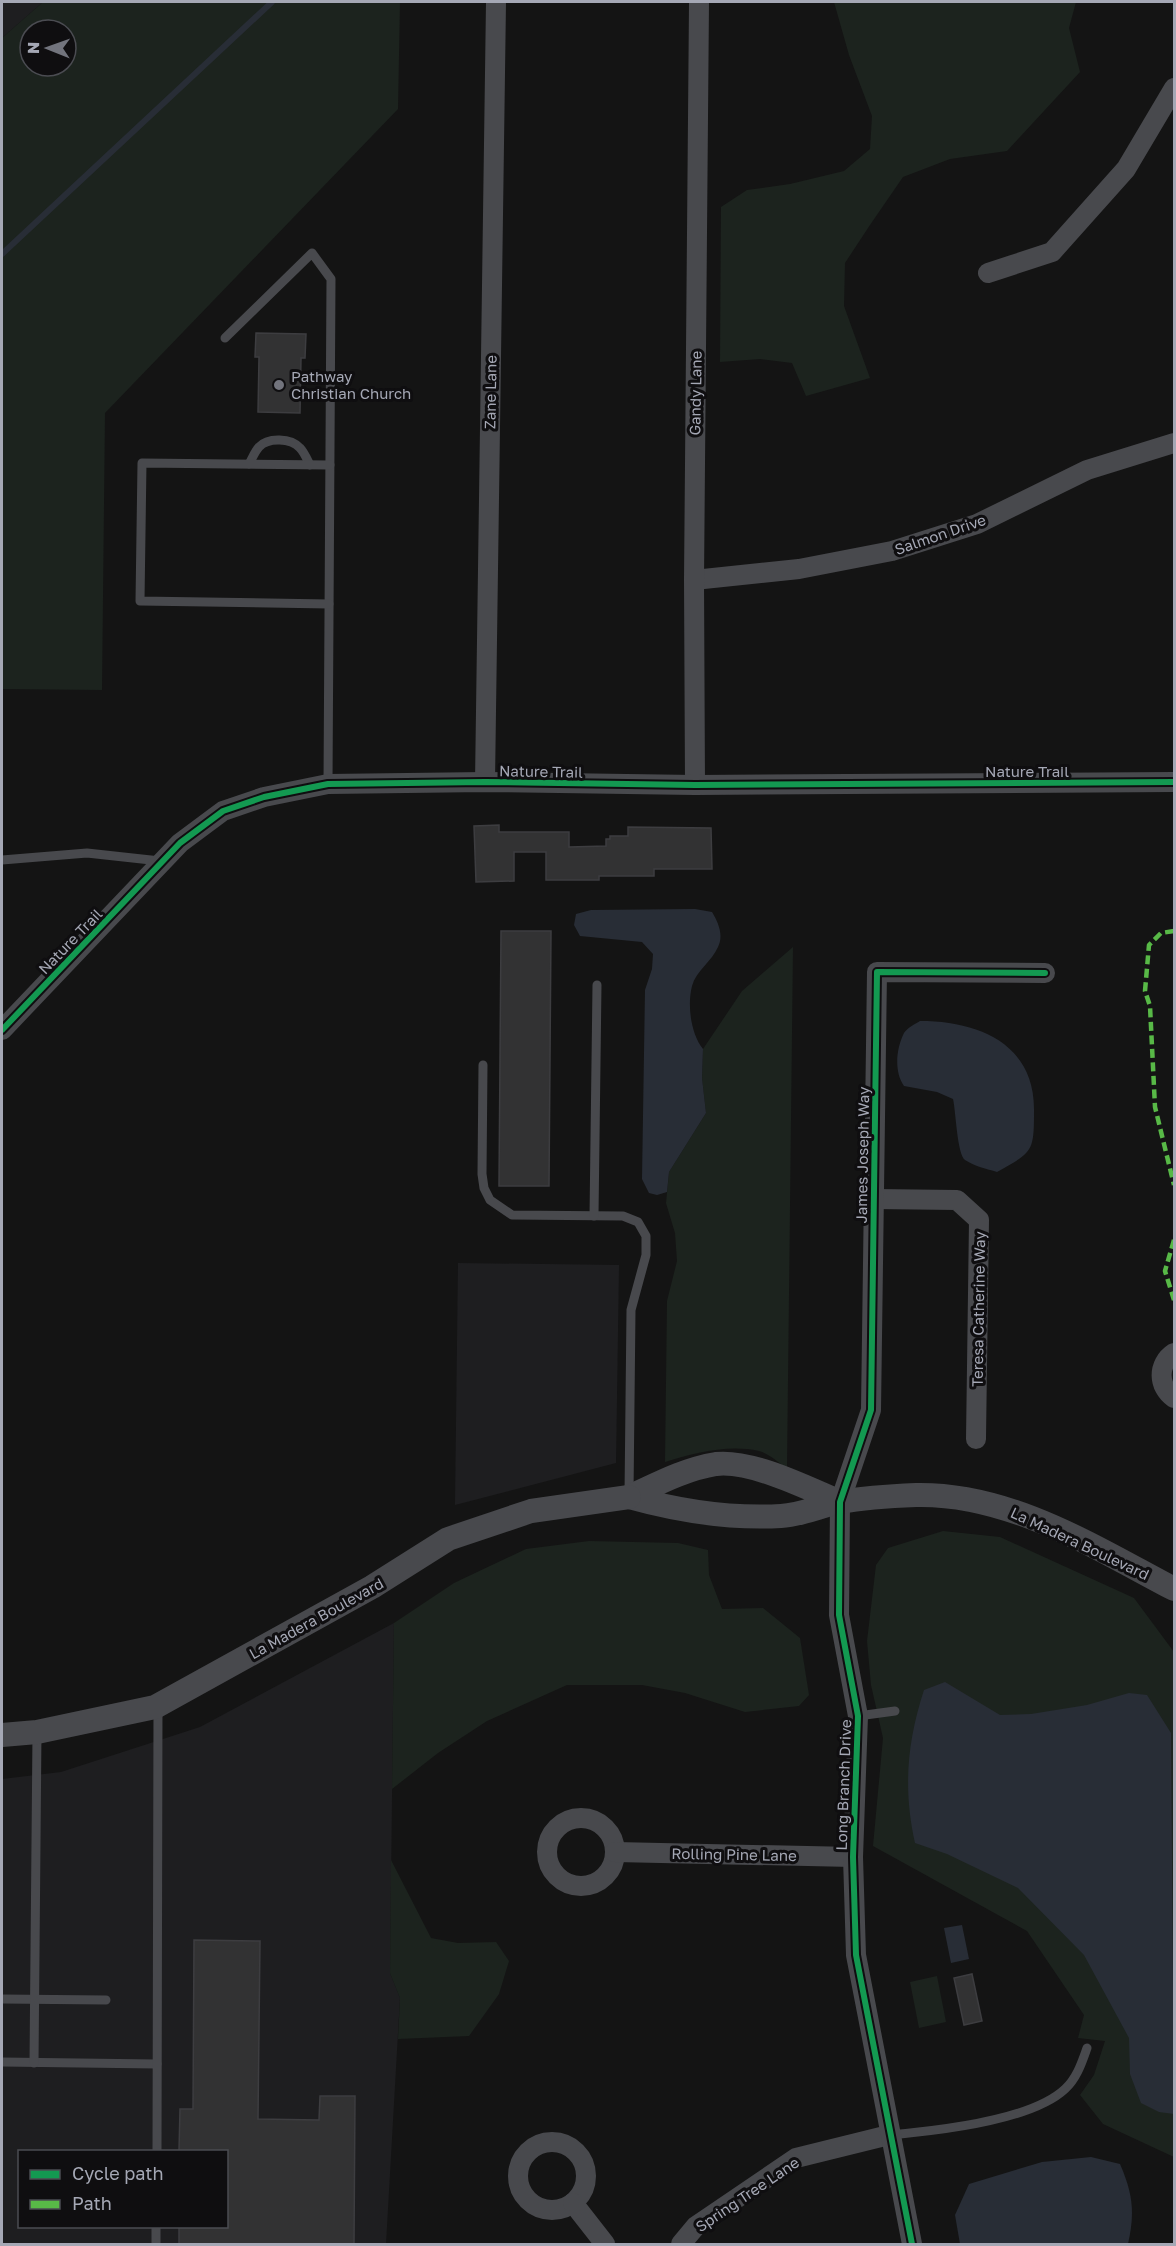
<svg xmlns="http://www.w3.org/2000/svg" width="1176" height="2246" viewBox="0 0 1176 2246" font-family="'Golos Text',sans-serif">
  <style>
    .built { fill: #1e1e20; fill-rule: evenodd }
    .green { fill: #1c231e; fill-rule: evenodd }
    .water { fill: #282d36 }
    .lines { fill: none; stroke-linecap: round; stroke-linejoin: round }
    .stream { stroke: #282d36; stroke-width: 6 }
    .building { fill: #323233; stroke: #3d3d40; stroke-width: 1.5 }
    .service { stroke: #48494d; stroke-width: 9 }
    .minor { stroke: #48494d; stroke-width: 20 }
    .tertiary { stroke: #48494d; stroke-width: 24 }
    .quiet { stroke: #58b947; stroke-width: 4.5; stroke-dasharray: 9 4.5; stroke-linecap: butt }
    .cycleway-casing { stroke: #0f0e10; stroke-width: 10 }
    .cycleway { stroke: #139951; stroke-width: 6 }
    .poi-dot { fill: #72747d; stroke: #0f0e10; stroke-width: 2 }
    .labels { text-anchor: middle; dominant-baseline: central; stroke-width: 6; stroke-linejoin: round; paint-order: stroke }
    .poi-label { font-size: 15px; fill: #a5a8b5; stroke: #0f0e10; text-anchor: start }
    .street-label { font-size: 15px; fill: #a5a8b5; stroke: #0f0e10 }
  </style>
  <rect width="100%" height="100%" fill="#141414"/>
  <!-- built -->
  <g class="built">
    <path d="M2,2H43L2,38Z"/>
    <path d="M458,1263L619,1265L616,1463L455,1505Z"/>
    <path d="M394,1623L390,1973L400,1998L386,2244H2V1779L61,1772L200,1727ZM20,2152H226V2226H20Z"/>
  </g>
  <!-- green -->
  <g class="green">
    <path d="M43,2H400L398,109L105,413L102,690L2,689V38ZM30,30H66V66H30Z"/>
    <path d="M834,2H1076L1069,28L1080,72L1007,151L950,159L903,177L870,225L845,263L844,306L870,378L806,396L792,363L760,359L720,362L721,207L747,190L790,184L844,171L870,149L872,116L849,55Z"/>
    <path d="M793,947L787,1468C779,1463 768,1453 759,1451C728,1444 694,1453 665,1462L667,1301L677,1261L675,1233L666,1203L669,1172L706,1113L702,1078L703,1049L742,991Z"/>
    <path d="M943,1531L1000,1537L1134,1598L1174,1652V2157L1103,2124L1080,2095L1094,2075L1105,2041L1078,2038L1084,2015L1027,1931L873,1846L883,1738L871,1685L867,1641L876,1565L888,1548Z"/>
    <path d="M589,1541L678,1543L708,1550L709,1575L722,1609L763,1608L800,1638L809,1695L799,1706L745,1712L685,1693L642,1685H567L487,1721L438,1753L392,1789L394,1623L454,1583L526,1549Z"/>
    <path d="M391,1860L431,1938L458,1943L496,1942L509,1961L499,1994L469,2036L398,2039L400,1998L390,1973Z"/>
    <path d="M937,1976L946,2022L919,2028L910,1982Z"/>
  </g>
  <!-- water -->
  <g class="water">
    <path d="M695,909L712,912C718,922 724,935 718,947C712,961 696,971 692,986C687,1006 691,1034 703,1049L702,1078L706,1113L669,1172L667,1192L657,1195L649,1193L642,1179L645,990L652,969L653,954L642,942L580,936L574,925L576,914L591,910Z"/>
    <path d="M920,1021C979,1021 1035,1044 1034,1111C1034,1152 1033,1152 997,1172C987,1169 974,1166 965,1160C957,1154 956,1112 953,1099L937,1092L904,1086C894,1072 896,1049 904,1033C907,1028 915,1024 920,1021Z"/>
    <path d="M945,1682L1000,1715L1031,1714L1087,1705L1129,1693L1147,1695L1171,1733L1174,2114L1159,2112L1141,2103L1130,2074L1129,2038L1084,1955L1018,1888L947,1854L915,1843C903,1789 907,1742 924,1690Z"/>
    <path d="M962,1925L969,1959L951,1963L944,1928Z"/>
    <path d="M1091,2157L1120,2164C1133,2194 1135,2213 1128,2244H960L955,2215L969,2184L1042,2162Z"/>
  </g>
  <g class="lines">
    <!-- stream -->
    <path class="stream" d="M2,254L272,2"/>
  </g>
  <!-- building -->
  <g class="building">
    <path d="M256,333L306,334L305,358H301L300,413L258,412L259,357H255Z"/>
    <path d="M499,825V832H569V847L606,846V839H610V836H628V827L711,828L712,869H654V876H599V880H546V852H514V881L476,882L474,826Z"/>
    <path d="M501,931H551L549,1186H499Z"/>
    <path d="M194,1940L260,1941L258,2119L319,2120L320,2096H355L354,2244H179V2226H226V2151H179L180,2109H193Z"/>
    <path d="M972,1974L982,2021L964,2025L954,1978Z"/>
  </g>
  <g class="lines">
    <!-- service -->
    <g class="service">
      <path d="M225,338L312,253L331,279L328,784"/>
      <path d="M249,464C252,459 255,451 259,447C268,437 291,438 300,448C304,452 307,459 310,465"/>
      <path d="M329,604L140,601L142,463L330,465"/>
      <path d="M2,860L87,853L160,861"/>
      <path d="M483,1065L482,1174L484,1188L490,1200L512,1215L623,1216L638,1222L646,1236V1255L631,1310L629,1494"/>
      <path d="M594,1216L597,985"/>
      <path d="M858,1716L895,1711"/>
      <path d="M2,1999L106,2000"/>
      <path d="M2,2062L157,2064"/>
      <path d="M34,2063L37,1732"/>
      <path d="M889,2135C936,2131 1031,2121 1065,2089C1077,2078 1082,2062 1087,2048"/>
      <path d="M157,2152L158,1708"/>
      <path d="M156,2244V2226"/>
    </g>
    <!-- minor -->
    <g class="minor">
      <path d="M988,273L1052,252L1126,169L1174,88"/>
      <path d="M694,580L799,569L892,551L977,524L1087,470L1174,443"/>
      <path d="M485,782L496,2"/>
      <path d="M695,785L694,580L699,2"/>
      <path d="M2,1030L180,843L223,811L264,797L328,784L485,782L695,785L1174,782"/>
      <path d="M874,1199L957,1200L979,1220L976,1439"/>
      <path d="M1174,1353C1157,1364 1158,1387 1174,1398"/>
      <circle cx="581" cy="1852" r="34"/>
      <path d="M615,1852L853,1857"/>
      <circle cx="552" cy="2176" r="34"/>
      <path d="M573,2203L605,2244"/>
      <path d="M681,2244L696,2226L796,2158L889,2135"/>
      <path d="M912,2244L856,1955L853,1857L858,1716L839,1615L840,1502L871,1410L877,972L1045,973"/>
    </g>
    <!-- tertiary -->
    <g class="tertiary">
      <path d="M840,1502C807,1488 752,1460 716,1464C685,1469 657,1484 629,1497C679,1511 729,1519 781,1516C801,1515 820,1506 839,1502C863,1498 891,1496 916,1495C1010,1493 1094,1547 1174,1589"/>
      <path d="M2,1735L37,1732L155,1707L372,1587L448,1539L531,1511L629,1497"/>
    </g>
    <!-- quiet -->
    <g class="quiet">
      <path d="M1174,931L1161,933L1149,945L1145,991L1150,1006L1155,1107L1174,1185"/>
      <path d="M1174,1240L1165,1271L1174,1300"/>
    </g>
    <defs>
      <g id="cycleway">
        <path d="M2,1030L180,843L223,811L264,797L328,784L485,782L695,785L1174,782"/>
        <path d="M912,2244L856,1955L853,1857L858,1716L839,1615L840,1502L871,1410L877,972L1045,973"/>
      </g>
    </defs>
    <!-- cycleway casing -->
    <use href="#cycleway" class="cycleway-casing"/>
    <!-- cycleway -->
    <use href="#cycleway" class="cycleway"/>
  </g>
  <!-- markers -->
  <circle class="poi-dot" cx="279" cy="385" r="6"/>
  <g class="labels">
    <!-- poi labels -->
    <g class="poi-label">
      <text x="291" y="376">Pathway<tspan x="291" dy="17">Christian Church</tspan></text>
    </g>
    <!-- street labels -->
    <g class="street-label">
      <text transform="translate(490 392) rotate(-89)">Zane Lane</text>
      <text transform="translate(695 393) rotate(-89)">Gandy Lane</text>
      <text transform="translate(940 534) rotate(-19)">Salmon Drive</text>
      <text transform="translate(541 771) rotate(1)">Nature Trail</text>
      <text x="1027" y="771">Nature Trail</text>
      <text transform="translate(70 941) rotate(-46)">Nature Trail</text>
      <text transform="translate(862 1155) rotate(-89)">James Joseph Way</text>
      <text transform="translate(978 1309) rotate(-89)">Teresa Catherine Way</text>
      <text transform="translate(1080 1543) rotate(25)">La Madera Boulevard</text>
      <text transform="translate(316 1618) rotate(-29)">La Madera Boulevard</text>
      <text transform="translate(843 1785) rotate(-88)">Long Branch Drive</text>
      <text transform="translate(734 1854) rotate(1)">Rolling Pine Lane</text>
      <text transform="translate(747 2194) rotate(-34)">Spring Tree Lane</text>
    </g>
  </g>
  <!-- border -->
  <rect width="1176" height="2246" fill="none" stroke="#a5a8b5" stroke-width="6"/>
  <!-- legend -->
  <rect x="18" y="2150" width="210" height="78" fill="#0f0e10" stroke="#4b4c52" stroke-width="1.5"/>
  <rect x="30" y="2170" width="30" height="9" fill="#139951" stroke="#4b4c52" stroke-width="1.5"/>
  <text x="72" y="2180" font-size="18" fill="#a5a8b5">Cycle path</text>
  <rect x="30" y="2200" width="30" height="9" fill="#58b947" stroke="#4b4c52" stroke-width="1.5"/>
  <text x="72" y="2210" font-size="18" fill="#a5a8b5">Path</text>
  <!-- north arrow -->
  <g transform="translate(48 48) rotate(271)"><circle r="28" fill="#0f0e10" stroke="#4b4c52" stroke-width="1.5"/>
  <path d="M0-4.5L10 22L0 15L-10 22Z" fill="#72747d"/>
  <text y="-9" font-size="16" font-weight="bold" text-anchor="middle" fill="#a5a8b5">N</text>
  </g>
</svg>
